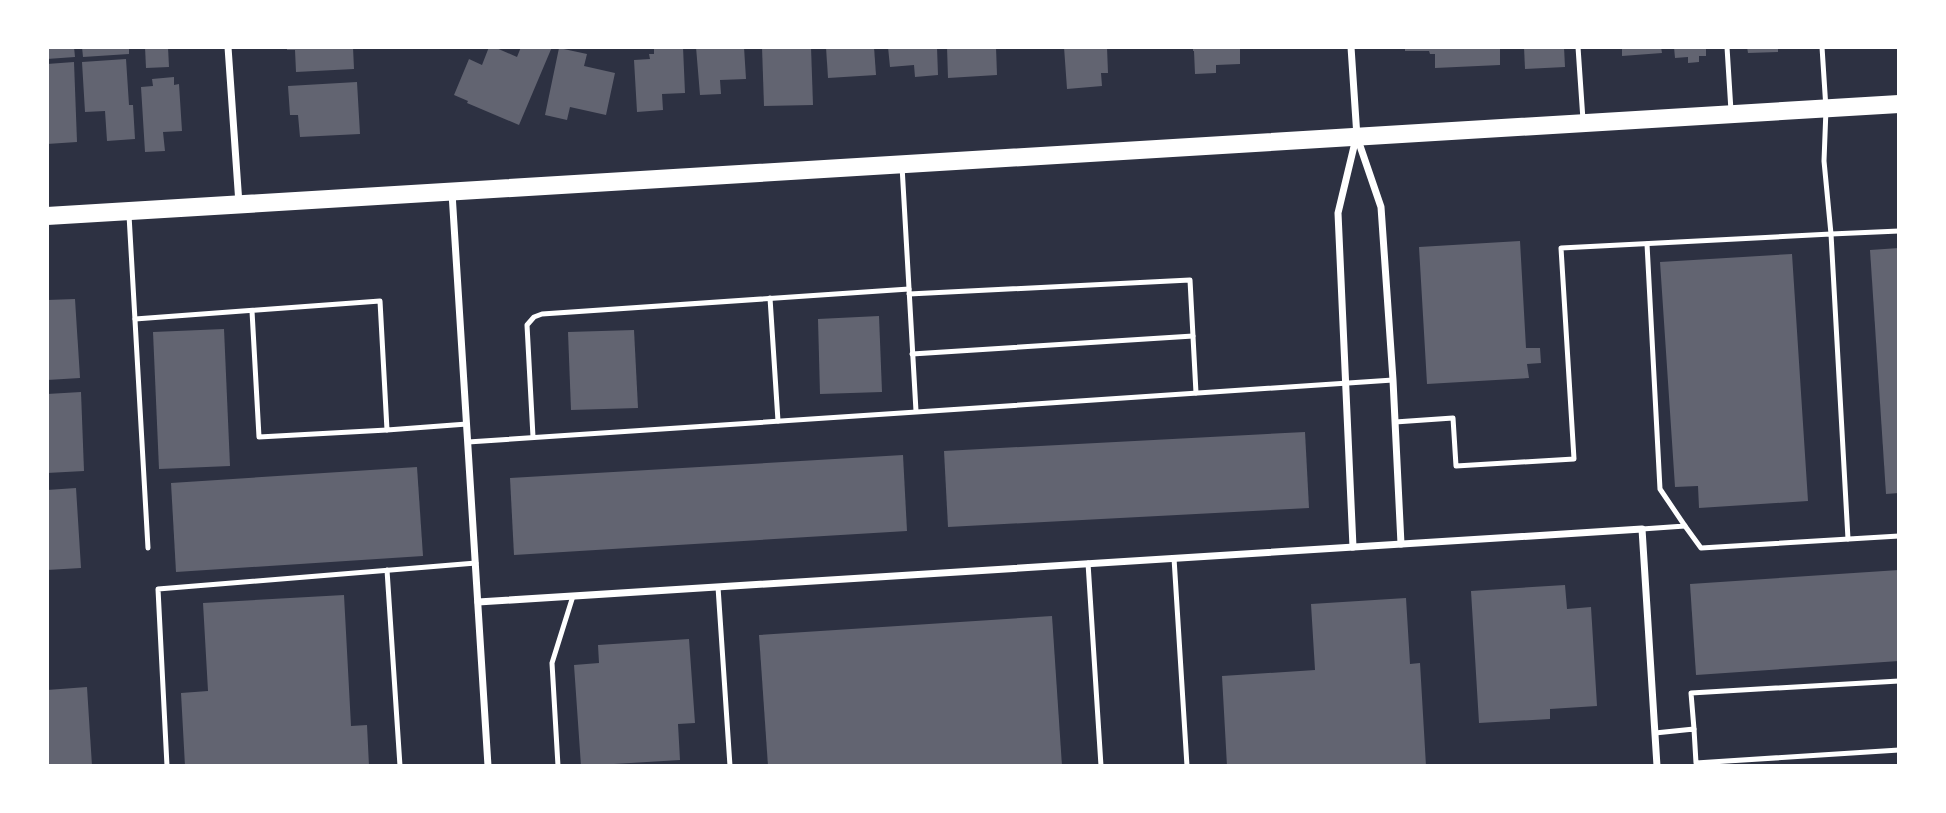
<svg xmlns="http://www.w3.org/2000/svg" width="1946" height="813" viewBox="0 0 1946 813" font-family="'Alegreya Sans',sans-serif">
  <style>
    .building { fill: #626471 }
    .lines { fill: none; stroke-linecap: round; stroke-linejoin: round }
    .service { stroke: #fff; stroke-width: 5 }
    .minor { stroke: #fff; stroke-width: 7 }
    .primary { stroke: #fff; stroke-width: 18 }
  </style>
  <rect width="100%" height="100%" fill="#2d3142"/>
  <!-- building -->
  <g class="building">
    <path d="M47,47H74L75,57L47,59Z"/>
    <path d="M82,47H129V54L83,57Z"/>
    <path d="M145,47H168L169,67L146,68Z"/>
    <path d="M287,47H353L354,69L296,72L295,50H287Z"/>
    <path d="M489,47H494L517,57L521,47H552L519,125L467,103L468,101L454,95L469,59L482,65Z"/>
    <path d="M654,47H683L685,93L662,94L663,110L637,112L634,60L650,59L649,54H654Z"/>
    <path d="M696,47H744L746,79L720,80L721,94L700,95Z"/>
    <path d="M762,47H811L813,105L764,106Z"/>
    <path d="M826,47H874L876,75L828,78Z"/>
    <path d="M888,47H937L938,75L915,77L914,65L890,67Z"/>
    <path d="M947,47H996L997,75L948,78Z"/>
    <path d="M1064,47H1107L1108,73H1101L1102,86L1067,89Z"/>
    <path d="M1193,47H1240V64L1216,65V73L1195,74L1194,51H1193Z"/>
    <path d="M1405,47H1500V65L1435,68V54H1430L1429,51H1405Z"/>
    <path d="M1524,47H1564L1565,67L1525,69Z"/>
    <path d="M1622,47H1661L1662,53L1622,56Z"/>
    <path d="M1674,47H1706V56H1699V62L1688,63V57L1675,58Z"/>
    <path d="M1747,47H1778V52L1748,53Z"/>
    <path d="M559,48L587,54L584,66L615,73L606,115L570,107L567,120L545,115Z"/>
    <path d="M126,59L129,105H133L135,139L107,141L105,111L85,112L82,62Z"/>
    <path d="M74,62L77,142L47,144V64Z"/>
    <path d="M174,77V85L179,84L182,131L163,132L165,151L145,152L141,87L153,86L152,79Z"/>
    <path d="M357,82L360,134L300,137L298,115H290L288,86Z"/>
    <path d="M1520,241L1526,348H1540L1541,363L1527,364L1529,378L1427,384L1419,247Z"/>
    <path d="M1899,248V493L1886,494L1870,250Z"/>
    <path d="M1792,254L1808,501L1699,508L1698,486L1675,487L1660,262Z"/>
    <path d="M75,299L80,378L47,380V300Z"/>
    <path d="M879,316L882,392L820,394L818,319Z"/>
    <path d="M224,329L230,466L159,469L153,332Z"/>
    <path d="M634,330L638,408L571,410L568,332Z"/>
    <path d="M81,392L84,471L47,473V394Z"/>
    <path d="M1305,432L1309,508L948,527L944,451Z"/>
    <path d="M903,455L907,531L514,555L510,478Z"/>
    <path d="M417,467L423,556L176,572L171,483Z"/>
    <path d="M76,488L81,568L47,570V490Z"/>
    <path d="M1899,570V661L1696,675L1690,584Z"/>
    <path d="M1565,585L1567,609L1591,607L1597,706L1550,709V719L1479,723L1471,591Z"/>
    <path d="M344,595L351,726L367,725L369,766H185L181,693L208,691L203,603Z"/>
    <path d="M1406,598L1410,664L1420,663L1426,766H1227L1222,676L1315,670L1311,604Z"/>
    <path d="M1052,616L1062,766H768L759,635Z"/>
    <path d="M689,639L695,723L678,724L680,760L581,766L574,665L599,663L598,645Z"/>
    <path d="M87,687L92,766H47V690Z"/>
  </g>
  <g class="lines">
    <!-- service -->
    <g class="service">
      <path d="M1578,47L1583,120"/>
      <path d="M1727,47L1731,111"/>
      <path d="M1822,47L1826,109L1824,161L1831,234L1899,231"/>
      <path d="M902,166L916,411"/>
      <path d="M129,215L148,548"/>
      <path d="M909,294L1190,280L1196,393"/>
      <path d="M770,298L778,421"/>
      <path d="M252,311L259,437L387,430"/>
      <path d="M135,319L380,301L387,430L467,424"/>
      <path d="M912,354L1193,336"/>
      <path d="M1395,422L1453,418L1456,466L1574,459L1561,248L1831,234L1848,539"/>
      <path d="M533,437L527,325L534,317L542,314L909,289"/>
      <path d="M468,442L1393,380"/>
      <path d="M1685,526L1701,548L1899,536"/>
      <path d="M1642,529L1685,526L1660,489L1647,244"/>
      <path d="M1174,558L1187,766"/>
      <path d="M1088,563L1101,766"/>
      <path d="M387,570L400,766"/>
      <path d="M718,587L730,766"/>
      <path d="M1694,729L1691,693L1899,681"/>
      <path d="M1655,733L1694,729L1696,763L1899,750"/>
      <path d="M167,766L158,589L476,563"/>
      <path d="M558,766L552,663L573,596"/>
    </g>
    <!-- minor -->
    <g class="minor">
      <path d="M228,47L239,204"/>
      <path d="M1351,47L1357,137L1381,207L1393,380L1401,544"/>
      <path d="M452,193L488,766"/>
      <path d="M1353,547L1338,213L1356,138"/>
      <path d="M478,602L1642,529L1657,766"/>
    </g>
    <!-- primary -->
    <path class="primary" d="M47,216L1899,104"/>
  </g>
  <!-- border -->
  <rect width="1946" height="813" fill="none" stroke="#ffffff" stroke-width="98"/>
</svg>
